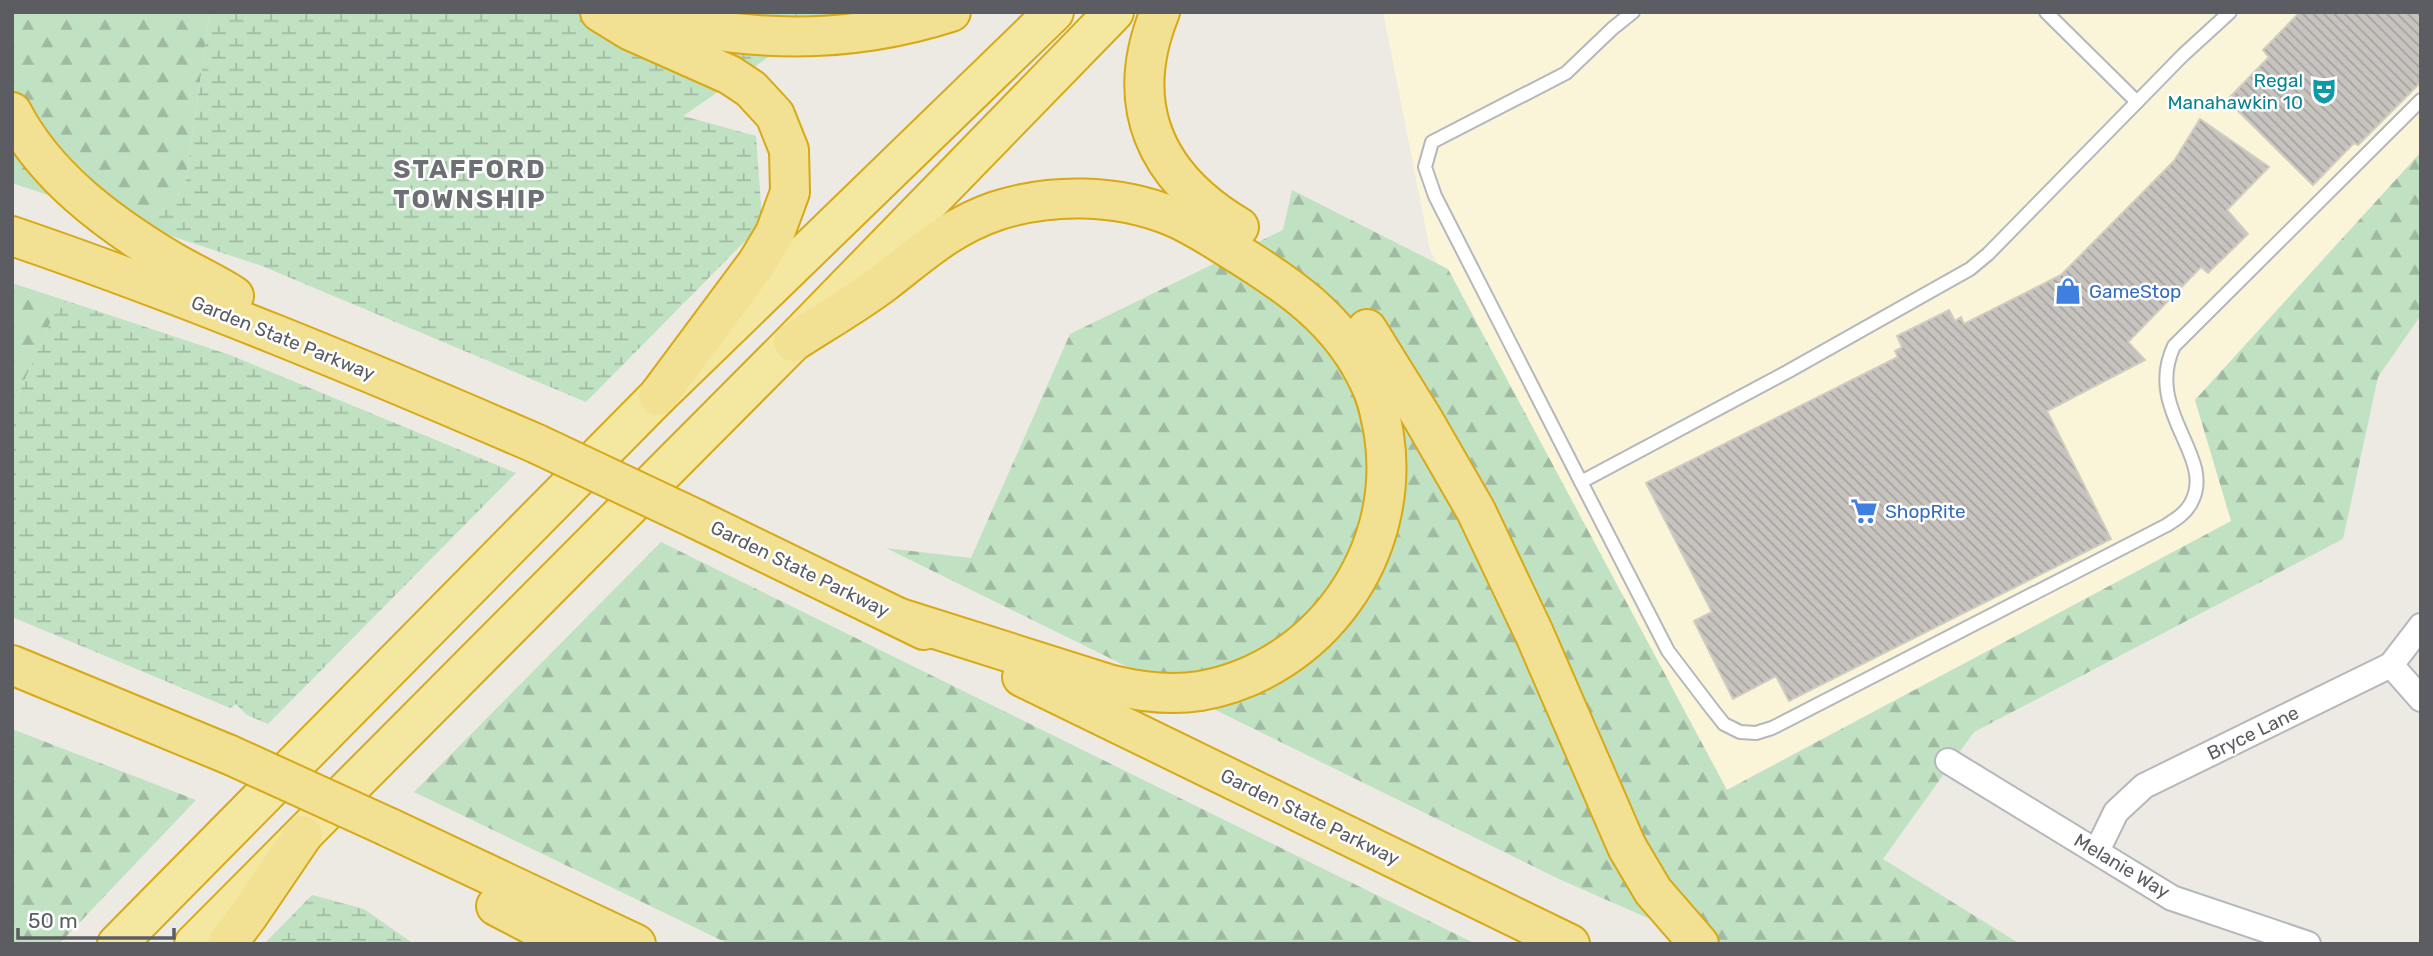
<svg xmlns="http://www.w3.org/2000/svg" width="2433" height="956" viewBox="0 0 2433 956" font-family="Rubik,sans-serif">
  <style>
    .commercial { fill: #faf5d9 }
    .forest { fill: url(#forest-firs) }
    .wetland { fill: url(#wetland-marsh) }
    .building { fill: url(#building-back-hatch); stroke: #d0ccc1; stroke-width: 2 }
    .lines { fill: none; stroke-linecap: round; stroke-linejoin: round }
    .service-casing { stroke: #b5b7bc; stroke-width: 16 }
    .minor-casing { stroke: #b5b7bc; stroke-width: 28 }
    .trunk-casing { stroke: #d8a916; stroke-width: 42 }
    .motorway-casing { stroke: #d8a916; stroke-width: 42 }
    .service { stroke: #fff; stroke-width: 12 }
    .minor { stroke: #fff; stroke-width: 24 }
    .trunk { stroke: #f4e8a0; stroke-width: 38 }
    .motorway { stroke: #f2e093; stroke-width: 38 }
    .motorway-bridge-casing { stroke: #d8a916; stroke-width: 42; stroke-linecap: butt }
    .motorway-bridge { stroke: #f2e093; stroke-width: 38 }
    .labels { text-anchor: middle; dominant-baseline: central; stroke-width: 5; stroke-linejoin: round; paint-order: stroke }
    .culture-label { font-size: 19px; fill: #0d838f; stroke: #fff; text-anchor: end }
    .shop-label { font-size: 19px; fill: #366cbe; stroke: #fff; text-anchor: start }
    .street-label { font-size: 19px; fill: #5b5d62; stroke: #fff }
    .district-label { font-size: 26px; font-weight: bold; letter-spacing: 2px; fill: #6c6f74; stroke: #fff }
  </style>
  <defs>
    <pattern id="forest-firs" width="22" height="20" patternUnits="userSpaceOnUse" patternTransform="scale(1.75)"><rect width="22" height="20" fill="#c1e1c3"/><path d="M5 1l3.5 6h-7zM16 11l3.5 6h-7z" fill="#a0baa2"/></pattern>
    <pattern id="wetland-marsh" width="20" height="14" patternUnits="userSpaceOnUse" patternTransform="scale(1.75)"><rect width="20" height="14" fill="#c1e1c3"/><path d="M1 5h8M5 5V1M11 12h8M15 12V8" fill="none" stroke="#a0baa2"/></pattern>
    <pattern id="building-back-hatch" width="6" height="6" patternUnits="userSpaceOnUse" patternTransform="scale(1.75)"><rect width="6" height="6" fill="#c7c4c0"/><path d="M-1 5l2 2M0 0l6 6M5-1l2 2" fill="none" stroke="#a5a29f"/></pattern>
  </defs>
  <rect width="100%" height="100%" fill="#eceae2"/>
  <!-- commercial -->
  <path class="commercial" d="M1383,12H2421V152L2195,400L2232,521L1726,790L1430,250Z"/>
  <!-- forest -->
  <g class="forest">
    <path d="M12,12H210L185,187L144,227L12,183Z"/>
    <path d="M2421,152V315L2378,377L2343,539L1974,732L1883,859L2020,944H1707L1559,879L886,548L971,558L1070,334L1283,230L1292,190L1448,269L1727,790L2231,521L2195,400Z"/>
    <path d="M12,283L67,301L54,314L12,409Z"/>
    <path d="M661,542L1476,944H729L414,792Z"/>
    <path d="M12,729L196,800L59,944H12Z"/>
  </g>
  <!-- wetland -->
  <g class="wetland">
    <path d="M210,12H834L683,116L756,136L762,218L759,227L586,402L262,266L144,227L185,187Z"/>
    <path d="M67,301L230,355L516,473L268,724L247,715L236,704L230,708L12,617V409L54,314Z"/>
    <path d="M312,895L364,909L414,944H264Z"/>
  </g>
  <!-- building -->
  <g class="building">
    <path d="M2300,12H2421V82L2358,145L2354,143L2313,185L2227,100L2269,57L2263,50Z"/>
    <path d="M2200,119L2269,167L2227,210L2248,234L2208,273L2201,267L2128,342L2145,360L2047,411L2111,539L1789,701L1776,676L1733,699L1694,621L1712,612L1646,483L1898,357L1895,351L1902,347L1897,336L1949,310L1955,321L1961,317L1964,324L2061,275L2174,161Z"/>
  </g>
  <g class="lines">
    <defs>
      <g id="service">
        <path d="M1633,12L1613,28L1566,73L1432,142L1425,167L1435,196L1581,482L1787,372L1970,269L1988,254L2183,55L2230,12"/>
        <path d="M2046,12L2137,102"/>
        <path d="M1581,482L1668,651L1712,709L1724,724L1740,732L1756,733L1772,728L2167,525C2176,519 2186,513 2191,503C2217,457 2143,411 2174,346L2421,100"/>
      </g>
      <g id="minor">
        <path d="M2391,665L2421,699"/>
        <path d="M1948,761L2172,898L2308,944"/>
        <path d="M2097,851L2116,812L2144,786L2391,665L2421,626"/>
      </g>
      <g id="trunk">
        <path d="M117,944L658,396L1054,12"/>
        <path d="M194,944L793,342L1114,12"/>
      </g>
      <g id="motorway">
        <path d="M600,12L631,31L730,75L751,89L775,115L789,150L790,192L775,233L757,263L658,396"/>
        <path d="M1160,12C1122,105 1155,177 1239,227"/>
        <path d="M640,16C747,42 845,46 951,12"/>
        <path d="M12,112C45,176 107,222 168,259C189,272 213,282 234,296"/>
        <path d="M12,236C190,297 364,369 537,444"/>
        <path d="M1367,329L1423,419L1476,511L1534,633L1627,847L1653,891L1699,944"/>
        <path d="M793,342C822,323 854,305 882,284C920,255 949,227 996,211C1051,193 1117,194 1171,216C1191,224 1209,236 1227,247C1286,283 1341,319 1370,384C1378,400 1381,418 1384,435C1402,554 1319,670 1200,691C1170,696 1141,692 1112,685L900,618"/>
        <path d="M696,519L924,630"/>
        <path d="M12,665L230,755"/>
        <path d="M1022,677L1570,944"/>
        <path d="M388,827L636,944"/>
        <path d="M496,906L569,944"/>
        <path d="M227,944L248,916L303,835"/>
      </g>
    </defs>
    <!-- service casing -->
    <use href="#service" class="service-casing"/>
    <!-- minor casing -->
    <use href="#minor" class="minor-casing"/>
    <!-- trunk casing -->
    <use href="#trunk" class="trunk-casing"/>
    <!-- motorway casing -->
    <use href="#motorway" class="motorway-casing"/>
    <!-- service -->
    <use href="#service" class="service"/>
    <!-- minor -->
    <use href="#minor" class="minor"/>
    <!-- trunk -->
    <use href="#trunk" class="trunk"/>
    <!-- motorway -->
    <use href="#motorway" class="motorway"/>
    <defs>
      <g id="motorway-bridge">
        <path d="M537,444L696,519"/>
        <path d="M230,755L388,827"/>
      </g>
    </defs>
    <!-- motorway-bridge casing -->
    <use href="#motorway-bridge" class="motorway-bridge-casing"/>
    <!-- motorway-bridge -->
    <use href="#motorway-bridge" class="motorway-bridge"/>
  </g>
  <!-- icons -->
  <defs>
    <symbol id="theatre-bare" viewBox="-9 -9 18 18"><path d="M-5-5.5Q0-4 5-5.5V0Q5 5 0 6Q-5 5-5 0ZM-3.3-2.5H-1v1.5H-3.3ZM1-2.5H3.3v1.5H1ZM-2.8 1Q0 5.5 2.8 1Z" fill="#0f9aa8" stroke="#fff" stroke-width="2.5" paint-order="stroke"/></symbol>
    <symbol id="shop-bare" viewBox="-9 -9 18 18"><path d="M-5-2.5h2.3a2.7 3.5 0 0 1 5.4 0H5L5.5 6h-11ZM-1.5-2.5h3a1.5 2.3 0 0 0-3 0Z" fill="#3f7fe0" stroke="#fff" stroke-width="2.5" paint-order="stroke"/></symbol>
    <symbol id="supermarket-bare" viewBox="-9 -9 18 18"><path d="M-6-5.5h2.5l.6 2H6L4.5 2H-2.5L-4.4-4H-6ZM-1.5 3.2a1.3 1.3 0 1 0 .1 0ZM3 3.2a1.3 1.3 0 1 0 .1 0Z" fill="#3f7fe0" stroke="#fff" stroke-width="2.5" paint-order="stroke"/></symbol>
  </defs>
  <g fill-rule="evenodd">
    <use href="#theatre-bare" x="2305" y="72" width="38" height="38"/>
    <use href="#shop-bare" x="2049" y="272" width="38" height="38"/>
    <use href="#supermarket-bare" x="1845" y="492" width="38" height="38"/>
  </g>
  <g class="labels">
    <!-- culture labels -->
    <g class="culture-label">
      <text x="2303" y="80">Regal<tspan x="2303" dy="22">Manahawkin 10</tspan></text>
    </g>
    <!-- shop labels -->
    <g class="shop-label">
      <text x="2089" y="291">GameStop</text>
      <text x="1885" y="511">ShopRite</text>
    </g>
    <!-- street labels -->
    <g class="street-label">
      <text transform="translate(283 338) rotate(22)">Garden State Parkway</text>
      <text transform="translate(800 569) rotate(26)">Garden State Parkway</text>
      <text transform="translate(2253 733) rotate(-26)">Bryce Lane</text>
      <text transform="translate(1310 817) rotate(26)">Garden State Parkway</text>
      <text transform="translate(2122 866) rotate(31)">Melanie Way</text>
    </g>
    <!-- district labels -->
    <g class="district-label">
      <text x="470" y="169">STAFFORD<tspan x="470" dy="30">TOWNSHIP</tspan></text>
    </g>
  </g>
  <!-- border -->
  <rect width="2433" height="956" fill="none" stroke="#5b5d62" stroke-width="28"/>
  <!-- scale -->
  <path d="M18 928v10h156v-10" fill="none" stroke="#5b5d62" stroke-width="3.5"/>
  <text x="28" y="928" font-size="21" fill="#5b5d62" stroke="#ffffff" stroke-width="5" paint-order="stroke">50 m</text>
</svg>
